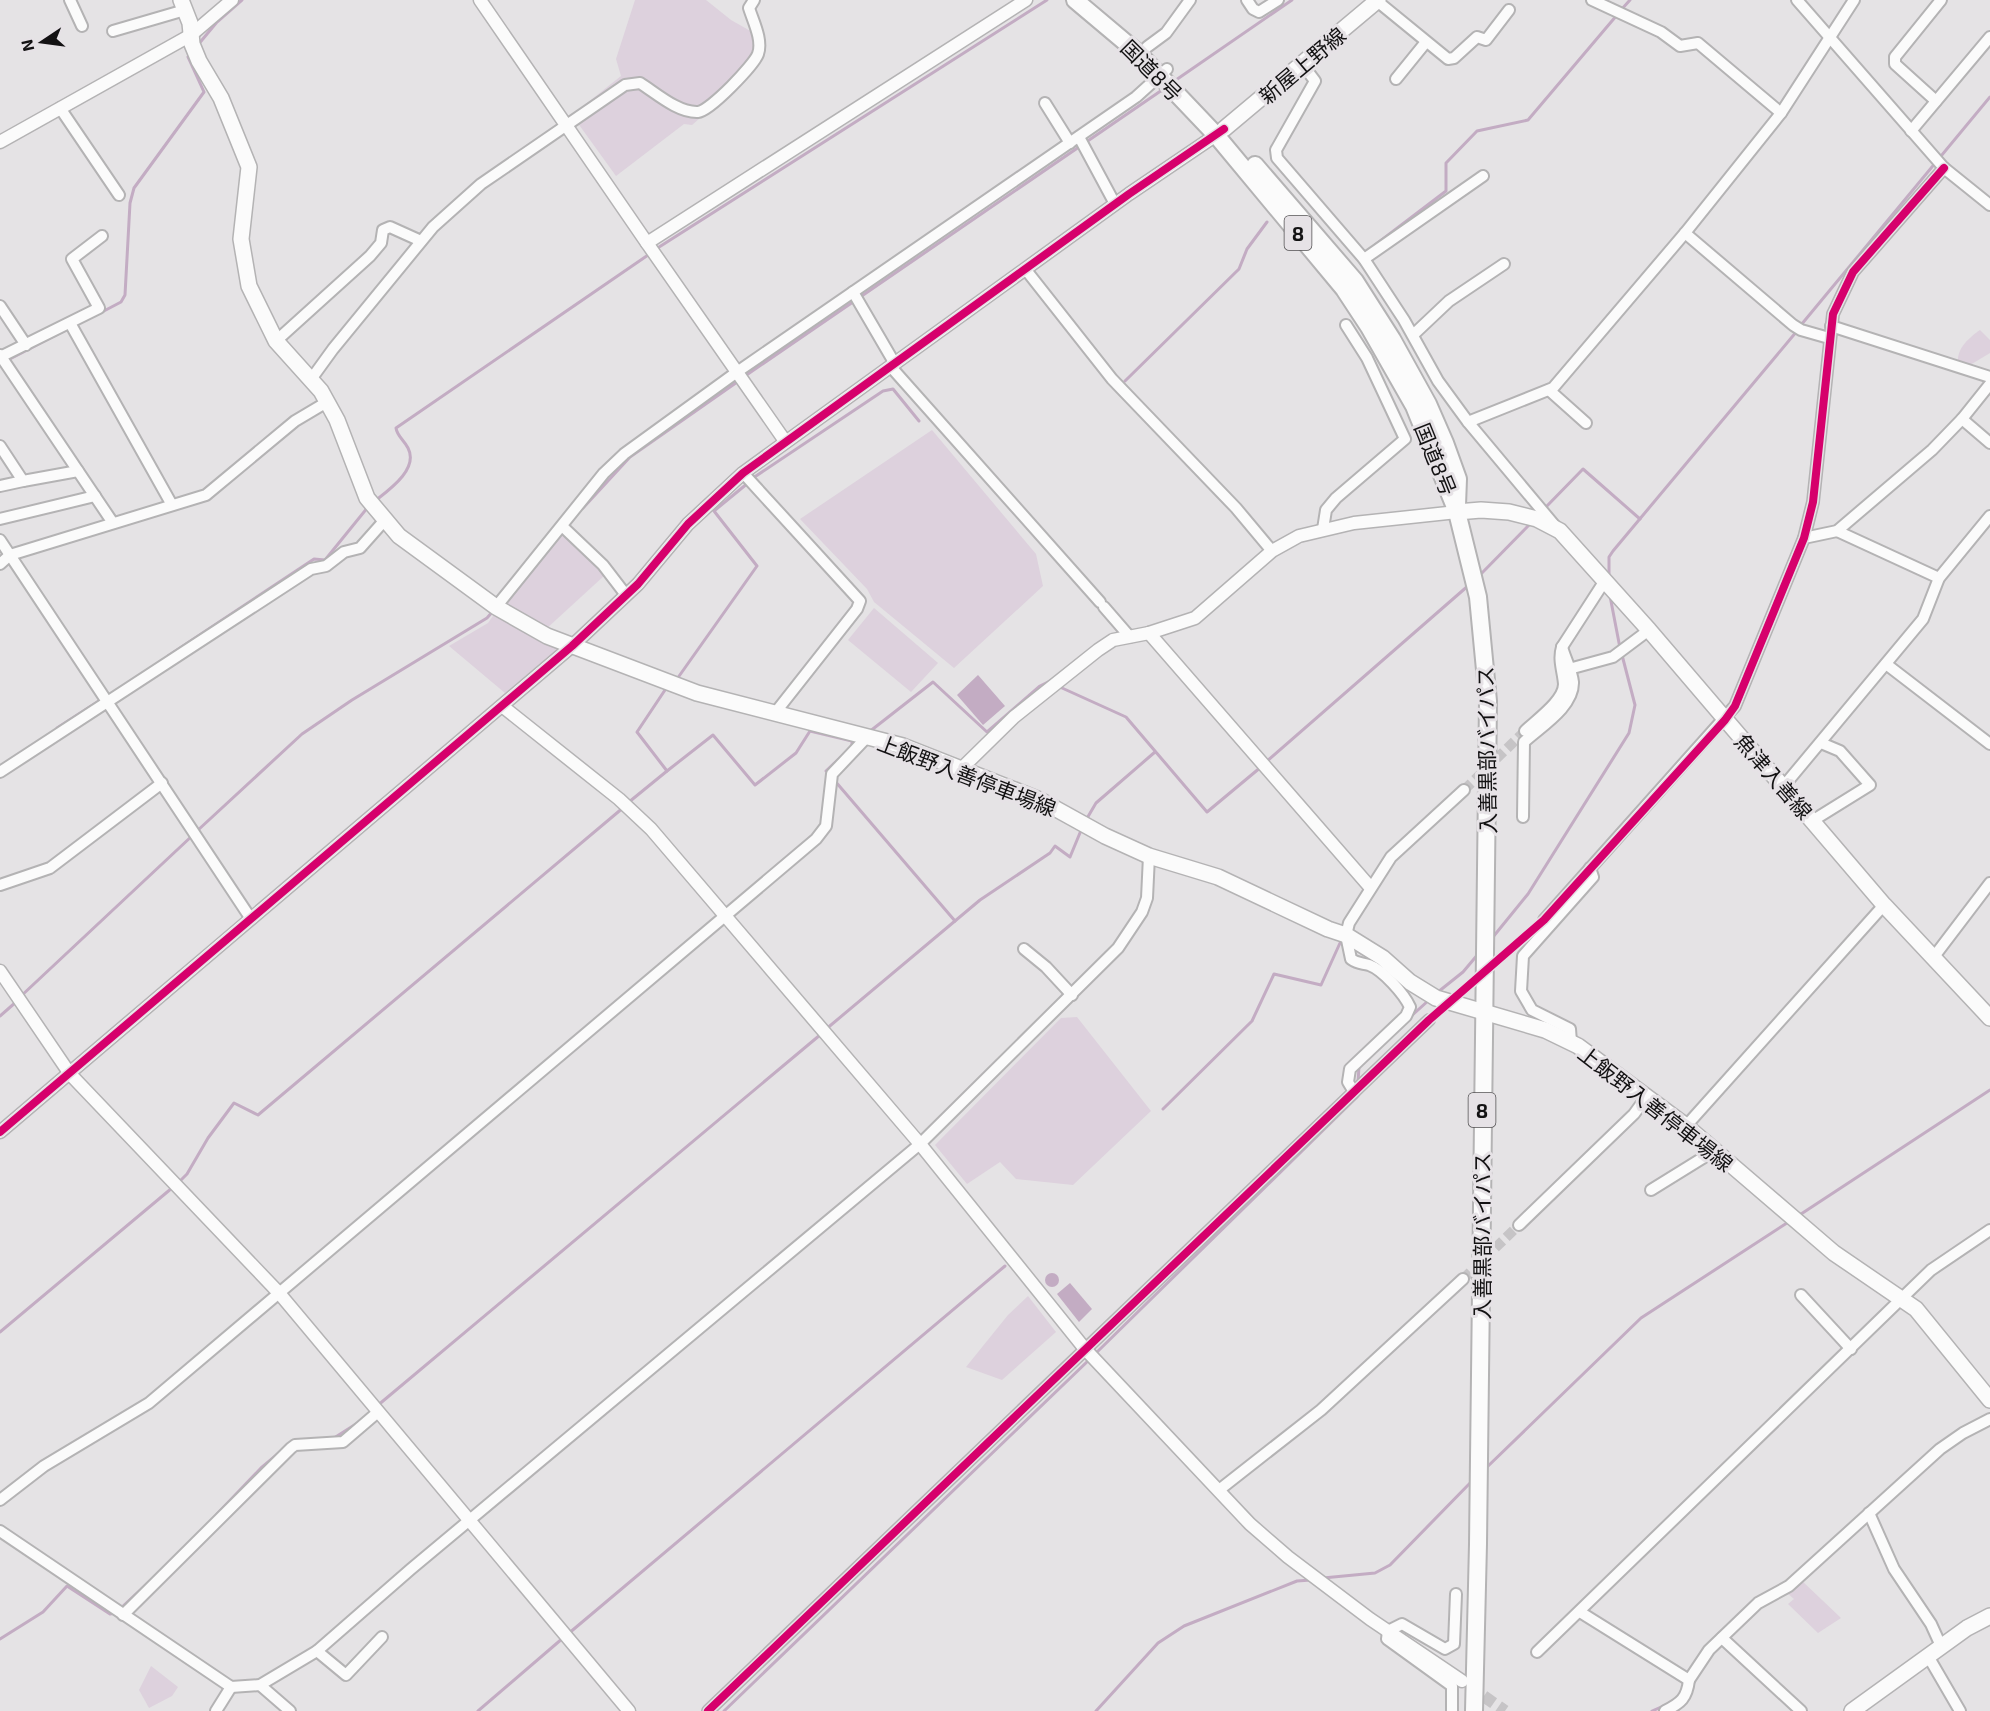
<svg xmlns="http://www.w3.org/2000/svg" width="1990" height="1711" viewBox="0 0 1990 1711" font-family="'Exo 2','Noto Sans JP',sans-serif">
  <style>
    .green { fill: #ddd1dd }
    .water { fill: #c3acc3 }
    .lines { fill: none; stroke-linecap: round; stroke-linejoin: round }
    .stream { stroke: #c3acc3; stroke-width: 3 }
    .minor-tunnel { stroke: #c6c4c6; stroke-width: 10; stroke-dasharray: 10 5; stroke-linecap: butt }
    .tertiary-tunnel { stroke: #c6c4c6; stroke-width: 12; stroke-dasharray: 12 6; stroke-linecap: butt }
    .minor-casing { stroke: #b4b3b4; stroke-width: 14 }
    .tertiary-casing { stroke: #b4b3b4; stroke-width: 15 }
    .secondary-casing { stroke: #b4b3b4; stroke-width: 18 }
    .trunk-casing { stroke: #b4b3b4; stroke-width: 20 }
    .minor { stroke: #fbfbfb; stroke-width: 10 }
    .tertiary { stroke: #fbfbfb; stroke-width: 12 }
    .secondary { stroke: #fbfbfb; stroke-width: 15 }
    .trunk { stroke: #fbfbfb; stroke-width: 16 }
    .cycleway-casing { stroke: #e6e2e6; stroke-width: 11 }
    .cycleway { stroke: #d6006c; stroke-width: 8 }
    .labels { text-anchor: middle; dominant-baseline: central; stroke-width: 6; stroke-linejoin: round; paint-order: stroke }
    .shield { fill: #e6e2e6; stroke: #525052; stroke-width: 1.5 }
    .shield-label { font-size: 20px; font-weight: bold; fill: #131213 }
    .street-label { font-size: 21px; fill: #131213; stroke: #e6e2e6 }
  </style>
  <rect width="100%" height="100%" fill="#e5e3e5"/>
  <!-- green -->
  <g class="green">
    <path d="M635,0H706L731,20L761,37V51L731,91L692,125L684,124L616,176L572,115L621,76L616,59Z"/>
    <path d="M1980,330L1990,340V353L1970,365L1958,361C1957,348 1970,337 1980,330Z"/>
    <path d="M932,430L1036,554L1043,586L954,668L874,602L867,589L800,519Z"/>
    <path d="M564,533L605,575L545,630L501,607Z"/>
    <path d="M874,608L938,663L911,692L848,640Z"/>
    <path d="M495,613L555,644L556,650L505,693L449,646L488,623Z"/>
    <path d="M1077,1017L1151,1111L1073,1185L1016,1179L1000,1162L967,1184L935,1145L1061,1018Z"/>
    <path d="M1028,1296L1056,1332L1002,1380L966,1367L1008,1315Z"/>
    <path d="M1801,1580L1841,1618L1818,1633L1788,1604L1794,1599L1786,1592Z"/>
    <path d="M151,1666L178,1687L172,1696L149,1708L139,1690Z"/>
  </g>
  <!-- water -->
  <g class="water">
    <path d="M978,675L1005,706L983,725L957,695Z"/>
    <circle cx="1052" cy="1280" r="7"/>
    <path d="M1070,1283L1092,1309L1079,1322L1057,1294Z"/>
  </g>
  <g class="lines">
    <!-- stream -->
    <g class="stream">
      <path d="M1621,10L1630,0"/>
      <path d="M197,46L217,22L242,0"/>
      <path d="M1173,82L1292,0"/>
      <path d="M1375,245L1446,191V163L1477,131L1528,120L1617,15"/>
      <path d="M656,249L1047,0"/>
      <path d="M102,312L121,302L125,295L130,203L134,188L204,92L188,57L191,53"/>
      <path d="M1801,325L1990,97"/>
      <path d="M6,361L64,331"/>
      <path d="M745,376L1165,88"/>
      <path d="M1125,381L1239,269L1247,249L1267,222"/>
      <path d="M753,478L883,391L893,389L919,421"/>
      <path d="M375,501C389,490 419,469 408,448C404,440 397,436 396,428L651,253"/>
      <path d="M583,508L630,457L740,380"/>
      <path d="M1545,508L1583,469L1640,519"/>
      <path d="M1478,577L1530,524"/>
      <path d="M1609,577V557L1613,551L1797,331"/>
      <path d="M1610,596L1620,648"/>
      <path d="M168,656L314,559L325,560L368,507"/>
      <path d="M677,679L757,566L714,511L748,483"/>
      <path d="M1062,688L1126,717L1207,812L1261,767"/>
      <path d="M57,728L102,699"/>
      <path d="M869,732L933,682L987,732L1040,686L1052,680"/>
      <path d="M1266,762L1469,585"/>
      <path d="M667,771L713,735L755,785L796,753L810,731L852,741V747"/>
      <path d="M829,773L826,771L843,755"/>
      <path d="M835,781L955,921"/>
      <path d="M629,802L667,771L637,732L667,687"/>
      <path d="M1086,820L1096,803L1155,752"/>
      <path d="M197,831L302,734L352,700L487,618L494,610"/>
      <path d="M1493,937L1528,894L1629,733L1635,705L1622,655"/>
      <path d="M1438,992L1463,972L1479,953"/>
      <path d="M20,997L193,835"/>
      <path d="M0,1016L16,1002"/>
      <path d="M1409,1018L1429,1000"/>
      <path d="M825,1030L980,900L1050,853L1055,846L1070,857L1082,828"/>
      <path d="M1358,1083L1359,1066"/>
      <path d="M1163,1109L1252,1021L1274,974L1321,985L1340,943"/>
      <path d="M177,1184L187,1174L208,1138L234,1103L258,1115L624,807"/>
      <path d="M1798,1216L1990,1090"/>
      <path d="M0,1332L172,1188"/>
      <path d="M1095,1354L1357,1097V1093"/>
      <path d="M377,1406L820,1035"/>
      <path d="M334,1438L356,1424"/>
      <path d="M1485,1469L1641,1318L1790,1221"/>
      <path d="M217,1514L261,1468L292,1442"/>
      <path d="M1323,1578L1375,1573L1390,1565L1473,1480"/>
      <path d="M121,1608L151,1580"/>
      <path d="M568,1634L1005,1266"/>
      <path d="M0,1639L43,1612L67,1586L110,1614L116,1613"/>
      <path d="M478,1711L563,1638"/>
      <path d="M724,1711L1090,1359"/>
      <path d="M1096,1711L1158,1643L1184,1626L1297,1581L1311,1580"/>
      <path d="M1652,1711L1668,1704"/>
    </g>
    <!-- minor-tunnel -->
    <g class="minor-tunnel">
      <path d="M1464,790L1525,731"/>
      <path d="M1429,1020L1544,920"/>
      <path d="M1463,1279L1519,1225"/>
    </g>
    <!-- tertiary-tunnel -->
    <path class="tertiary-tunnel" d="M1469,1686L1505,1711"/>
    <defs>
      <g id="minor">
        <path d="M70,0L82,26"/>
        <path d="M1247,0L1253,9L1259,12L1278,0"/>
        <path d="M1592,0L1661,32L1680,46L1698,43L1781,113"/>
        <path d="M1797,0L1944,168L1990,205"/>
        <path d="M1377,1L1448,59L1454,58L1477,37L1486,40L1509,10"/>
        <path d="M113,31L185,10"/>
        <path d="M1147,47L1166,33L1190,0"/>
        <path d="M1303,65L1315,81L1276,150L1277,158L1364,259L1404,320L1438,381L1468,422L1555,526"/>
        <path d="M1396,79L1426,42"/>
        <path d="M1936,101L1895,64V57L1941,0"/>
        <path d="M1045,103L1070,143"/>
        <path d="M60,108L119,195"/>
        <path d="M1911,131L1990,37"/>
        <path d="M1079,137L1115,204"/>
        <path d="M1685,233L1793,325L1801,330L1829,338"/>
        <path d="M1364,259L1483,176"/>
        <path d="M1026,270L1112,379L1236,508L1272,551"/>
        <path d="M853,292L895,364"/>
        <path d="M0,306L26,345"/>
        <path d="M70,323L172,505"/>
        <path d="M1831,326L1990,377"/>
        <path d="M1413,335L1449,301L1504,264"/>
        <path d="M276,341L370,256L381,243L383,230L390,227L421,241"/>
        <path d="M0,355L113,523"/>
        <path d="M0,357L99,308L72,259L102,236"/>
        <path d="M891,367L1100,602"/>
        <path d="M312,378L333,349L433,227L481,184L625,85L640,83C656,93 678,113 698,112C710,111 754,65 758,54C763,40 753,21 749,8L754,0"/>
        <path d="M1549,390L1586,423"/>
        <path d="M1962,419L1990,443"/>
        <path d="M1468,422L1553,388L1685,233L1781,113L1854,0"/>
        <path d="M0,446L23,481L78,471"/>
        <path d="M743,473L860,601L857,609L775,713"/>
        <path d="M0,486L23,481"/>
        <path d="M0,519L95,496"/>
        <path d="M562,526L603,565L626,595"/>
        <path d="M1323,529L1326,510L1336,498L1405,439L1367,358L1346,325"/>
        <path d="M1837,531L1939,578"/>
        <path d="M1804,538L1837,531L1932,450L1962,419L1990,384"/>
        <path d="M0,540L251,919"/>
        <path d="M0,564L10,555L206,495L295,421L327,402"/>
        <path d="M496,607L604,473L624,454L737,372L1136,97L1167,69"/>
        <path d="M1104,607L1130,637"/>
        <path d="M1886,664L1990,744"/>
        <path d="M1569,669L1613,657L1649,630"/>
        <path d="M1525,731C1536,720 1564,701 1564,684C1563,671 1558,660 1562,647L1604,582"/>
        <path d="M0,772L311,569L326,566L344,552L360,548L384,521"/>
        <path d="M1783,787L1923,619L1939,578L1990,516"/>
        <path d="M1523,817L1524,742C1540,727 1574,707 1573,682C1572,671 1565,658 1562,647"/>
        <path d="M1812,821L1870,785L1840,751L1821,743"/>
        <path d="M0,885L50,868L162,783"/>
        <path d="M1544,920L1735,706L1804,538L1813,502L1833,314L1853,272L1944,168"/>
        <path d="M1024,949L1046,967L1072,995"/>
        <path d="M1933,958L1990,883"/>
        <path d="M1571,1042L1570,1029L1532,1010L1521,991L1523,956L1593,877L1590,868"/>
        <path d="M1354,1092L1348,1082L1350,1069L1406,1016L1410,1007C1404,994 1383,970 1369,965C1362,963 1358,964 1351,959L1346,935L1349,923L1391,857L1464,790"/>
        <path d="M1686,1126L1884,905"/>
        <path d="M1651,1190L1714,1151"/>
        <path d="M1519,1225L1634,1114L1647,1096"/>
        <path d="M1801,1295L1851,1349"/>
        <path d="M1219,1490L1321,1410L1463,1279"/>
        <path d="M0,1500L44,1466L149,1403L816,839L826,826L832,774L867,737"/>
        <path d="M1869,1513L1894,1569L1931,1624L1941,1646"/>
        <path d="M0,1531L231,1687L260,1685L317,1651L411,1569L920,1144L1118,948L1142,912L1147,898L1149,856"/>
        <path d="M1580,1612L1689,1680L1709,1650L1758,1603L1789,1586L1940,1449L1963,1433L1990,1419"/>
        <path d="M123,1615L291,1448L295,1445L343,1442L378,1412"/>
        <path d="M1722,1638L1801,1711"/>
        <path d="M317,1651L346,1675L382,1637"/>
        <path d="M1537,1652L1931,1270L1990,1230"/>
        <path d="M1928,1656L1960,1711"/>
        <path d="M260,1685L290,1711"/>
        <path d="M216,1711L231,1687"/>
        <path d="M708,1711L1429,1020"/>
        <path d="M1452,1711V1686L1387,1639L1388,1631L1402,1624L1445,1649L1454,1644L1456,1594"/>
        <path d="M1665,1711C1681,1703 1687,1698 1689,1680"/>
      </g>
      <g id="tertiary">
        <path d="M480,0L647,243"/>
        <path d="M0,142L191,35L232,0"/>
        <path d="M785,441L647,243L1026,0"/>
        <path d="M1149,633L1370,887"/>
        <path d="M502,706L619,799L651,829L920,1144L1085,1349L1250,1524L1288,1557L1370,1619L1462,1681"/>
        <path d="M961,769L1014,717L1098,650L1113,640L1149,633L1195,618L1272,551L1299,536L1354,523L1457,512"/>
        <path d="M0,971L70,1074L279,1293L629,1711"/>
        <path d="M0,1132L572,646L638,584L688,524L743,473L1129,194L1222,131"/>
      </g>
      <g id="secondary">
        <path d="M181,0L190,23L192,44L199,61L221,98L249,167L241,239L249,286L276,341L321,391L337,420L367,498L399,536L496,607L547,636L697,693L903,746L1040,800L1105,836L1149,856L1218,877L1328,929L1346,935L1383,958L1410,982L1436,998L1545,1030L1578,1046L1686,1126L1834,1253L1916,1309L1990,1400"/>
        <path d="M1224,129L1378,0"/>
        <path d="M1457,512L1481,510L1509,512L1537,519L1560,531L1649,630L1884,905L1990,1018"/>
        <path d="M1852,1711L1967,1628L1990,1616"/>
      </g>
      <g id="trunk">
        <path d="M1075,0L1138,53L1216,135L1344,289L1369,327L1414,406L1457,512L1478,597L1488,701L1478,1544L1474,1711"/>
        <path d="M1255,165L1355,281L1392,339L1428,404L1445,443L1458,479L1457,505"/>
      </g>
    </defs>
    <!-- minor casing -->
    <use href="#minor" class="minor-casing"/>
    <!-- tertiary casing -->
    <use href="#tertiary" class="tertiary-casing"/>
    <!-- secondary casing -->
    <use href="#secondary" class="secondary-casing"/>
    <!-- trunk casing -->
    <use href="#trunk" class="trunk-casing"/>
    <!-- minor -->
    <use href="#minor" class="minor"/>
    <!-- tertiary -->
    <use href="#tertiary" class="tertiary"/>
    <!-- secondary -->
    <use href="#secondary" class="secondary"/>
    <!-- trunk -->
    <use href="#trunk" class="trunk"/>
    <defs>
      <g id="cycleway">
        <path d="M0,1132L572,646L638,584L688,524L743,473L1129,194L1224,129"/>
        <path d="M708,1711L1429,1020L1544,920L1725,720L1735,706L1804,538L1813,502L1833,314L1853,272L1944,168"/>
      </g>
    </defs>
    <!-- cycleway casing -->
    <use href="#cycleway" class="cycleway-casing"/>
    <!-- cycleway -->
    <use href="#cycleway" class="cycleway"/>
  </g>
  <g class="labels">
    <!-- shield labels -->
    <g class="shield">
      <rect x="1284.5" y="216" width="27" height="34" rx="4.5"/>
      <rect x="1468.5" y="1093" width="27" height="34" rx="4.5"/>
    </g>
    <g class="shield-label">
      <text x="1298" y="233">8</text>
      <text x="1482" y="1110">8</text>
    </g>
    <!-- street labels -->
    <g class="street-label">
      <text transform="translate(1302 65) rotate(-40)">新屋上野線</text>
      <text transform="translate(1152 70) rotate(45)">国道8号</text>
      <text transform="translate(1436 459) rotate(68)">国道8号</text>
      <text transform="translate(1486 750) rotate(-91)">入善黒部バイパス</text>
      <text transform="translate(967 775) rotate(21)">上飯野入善停車場線</text>
      <text transform="translate(1774 776) rotate(49)">魚津入善線</text>
      <text transform="translate(1656 1108) rotate(38)">上飯野入善停車場線</text>
      <text transform="translate(1481 1236) rotate(-90)">入善黒部バイパス</text>
    </g>
  </g>
  <!-- north arrow -->
  <g transform="translate(42 42) rotate(257)" stroke="#e6e2e6" stroke-width="4.5" paint-order="stroke">
  <path d="M0-4.5L10 22L0 15L-10 22Z" fill="#131213"/>
  <text y="-9" font-size="16" font-weight="bold" text-anchor="middle" fill="#131213">N</text>
  </g>
</svg>
